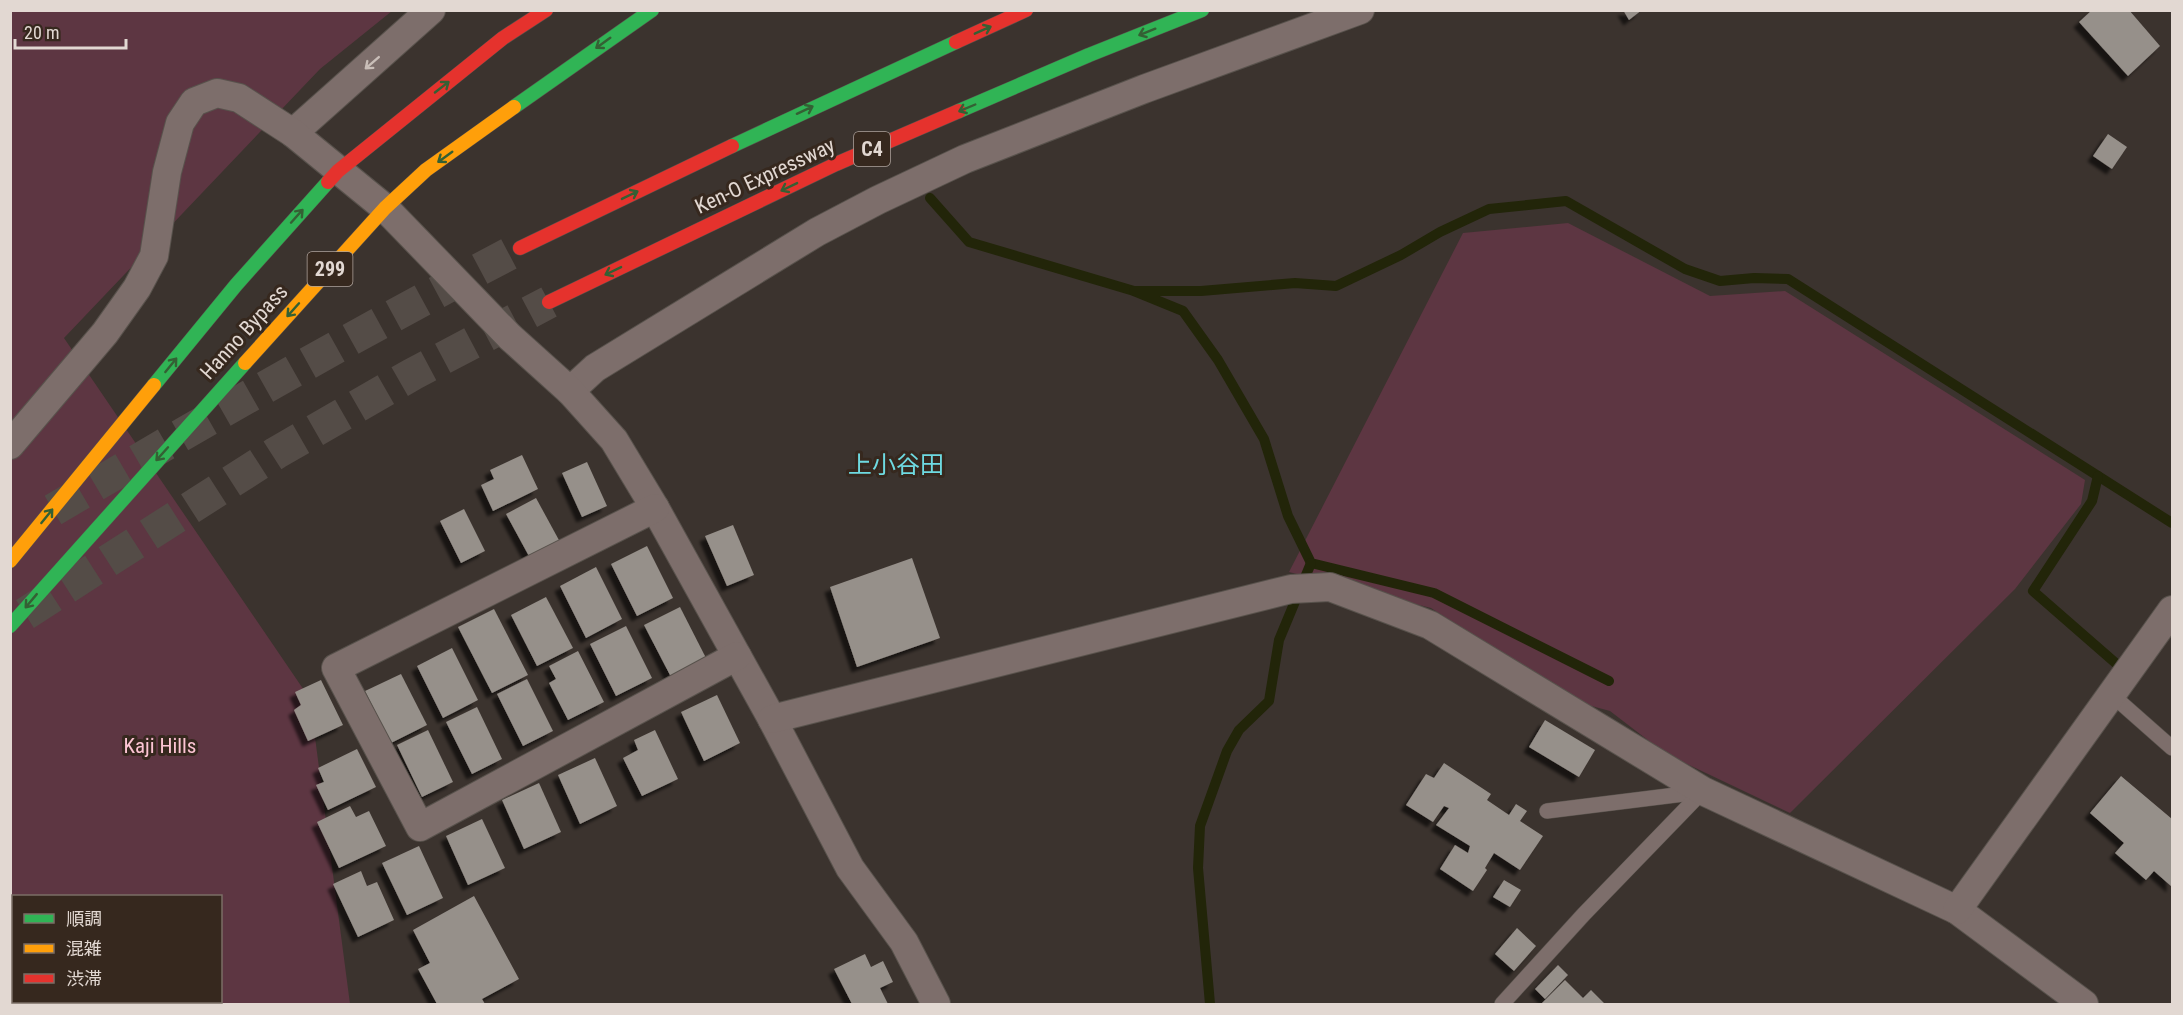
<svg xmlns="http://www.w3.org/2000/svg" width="2183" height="1015" viewBox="0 0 2183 1015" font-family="'Roboto Condensed','Noto Sans JP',sans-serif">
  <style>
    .green { fill: #5d3642; fill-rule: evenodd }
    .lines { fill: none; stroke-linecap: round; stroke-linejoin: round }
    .stream { stroke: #222509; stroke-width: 10 }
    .building { fill: #96908a; filter: url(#shadow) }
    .highway-tunnel { stroke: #544c47; stroke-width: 33; stroke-dasharray: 33 16; stroke-linecap: butt }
    .lane-casing { stroke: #58524c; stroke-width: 16 }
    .street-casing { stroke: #58524c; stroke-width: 30 }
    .fast-casing { stroke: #58524c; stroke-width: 15 }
    .slow-casing { stroke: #58524c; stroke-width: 15 }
    .jam-casing { stroke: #58524c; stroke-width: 15 }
    .lane { stroke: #7d6e6b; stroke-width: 15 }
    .street { stroke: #7d6e6b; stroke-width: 28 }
    .fast { stroke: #30b455; stroke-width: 14 }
    .slow { stroke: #ff9f0a; stroke-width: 14 }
    .jam { stroke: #e5322d; stroke-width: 14 }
    .oneway { stroke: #346034 }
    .oneway2 { stroke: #c9beb8 }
    .labels { text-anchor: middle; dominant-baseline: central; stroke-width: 6; stroke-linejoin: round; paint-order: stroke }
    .shield { fill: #36281e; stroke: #aea39c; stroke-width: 1.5 }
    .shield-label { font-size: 20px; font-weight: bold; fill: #e2d8d2 }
    .street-label { font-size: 21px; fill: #e2d8d2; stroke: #36281e }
    .park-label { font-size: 21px; fill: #fcc4d3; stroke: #36281e }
    .quarter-label { font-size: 24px; fill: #6edae1; stroke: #36281e }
  </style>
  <defs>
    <filter id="shadow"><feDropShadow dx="-5.5" dy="5.5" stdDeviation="1.5" flood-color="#0009"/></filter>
  </defs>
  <rect width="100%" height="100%" fill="#3b332e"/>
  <!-- green -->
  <g class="green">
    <path d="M10,11H392L320,69L64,338L310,699L350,1004H11ZM14,896H220V1002H14Z"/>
    <path d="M1568,223L1710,296L1785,291L2085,480L2081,504L2015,589L1790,813L1666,754L1610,711L1573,701L1431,608L1289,572L1463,233Z"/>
  </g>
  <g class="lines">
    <!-- stream -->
    <g class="stream">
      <path d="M930,198L969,242L1134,291L1183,311L1218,360L1264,439L1288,516L1311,563L1434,593L1609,681"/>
      <path d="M1134,291H1201L1295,283L1336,286L1401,255L1440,232L1489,209L1566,201L1685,269L1720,281L1754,278L1788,279L2172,523"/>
      <path d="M2098,476L2092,501L2033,591L2127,673"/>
      <path d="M1210,1004L1198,868L1200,826L1227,751L1239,730L1269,701L1279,640L1311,563"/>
    </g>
  </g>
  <!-- building -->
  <g class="building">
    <path d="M1623,10H1642L1629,20Z"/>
    <path d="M2092,10H2129L2160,46L2128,76L2079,22Z"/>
    <path d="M2108,134L2127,147L2112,169L2093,156Z"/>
    <path d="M522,455L538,489L493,511L481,485L494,479L490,470Z"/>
    <path d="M587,462L607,506L582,517L562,473Z"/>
    <path d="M536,498L560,542L530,558L506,514Z"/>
    <path d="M464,509L485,551L461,563L440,521Z"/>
    <path d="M733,525L754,575L727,586L705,536Z"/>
    <path d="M647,546L673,598L637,616L611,564Z"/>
    <path d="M912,558L940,638L857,667L830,587Z"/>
    <path d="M596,567L622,619L586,638L560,586Z"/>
    <path d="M546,597L573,648L537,666L511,615Z"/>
    <path d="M680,607L706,658L671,677L644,625Z"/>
    <path d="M494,609L528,675L492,693L458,627Z"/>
    <path d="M626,626L652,678L616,696L590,644Z"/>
    <path d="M452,648L478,700L443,718L417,666Z"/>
    <path d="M578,651L604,702L568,720L549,683L556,679L549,666Z"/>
    <path d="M401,674L427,725L391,743L365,691Z"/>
    <path d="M527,679L553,731L523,746L497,694Z"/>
    <path d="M321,680L343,725L308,741L294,710L301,705L295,692Z"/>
    <path d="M717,695L740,743L704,761L681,712Z"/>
    <path d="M477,707L502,759L472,774L446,722Z"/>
    <path d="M1545,720L1595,750L1579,777L1529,747Z"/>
    <path d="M428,730L453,782L422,797L397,745Z"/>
    <path d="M655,730L678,779L642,796L623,758L638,750L634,740Z"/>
    <path d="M357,749L376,787L328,810L316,785L324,782L318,768Z"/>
    <path d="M595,758L617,806L580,824L558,775Z"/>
    <path d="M1444,763L1491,794L1487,800L1509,815L1516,804L1527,811L1520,821L1543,836L1520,870L1494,853L1485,868L1487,870L1473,891L1440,869L1455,845L1468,853L1470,846L1436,825L1449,808L1444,806L1433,822L1406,805L1426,774L1434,778Z"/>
    <path d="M2121,776L2172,819V887L2154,871L2146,880L2115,853L2124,843L2090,813Z"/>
    <path d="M539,783L561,832L524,849L502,800Z"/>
    <path d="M350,806L356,817L369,811L386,846L339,868L317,822Z"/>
    <path d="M482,819L505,868L468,885L446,836Z"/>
    <path d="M419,846L443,898L407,915L382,863Z"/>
    <path d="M361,871L367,886L377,882L394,920L358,937L333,884Z"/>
    <path d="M1504,880L1521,890L1510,907L1493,897Z"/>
    <path d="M474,896L519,979L482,999L485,1004H437L418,969L430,963L413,930Z"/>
    <path d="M1517,928L1536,946L1514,971L1495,954Z"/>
    <path d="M865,954L871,967L883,961L893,982L880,988L888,1004H852L834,969Z"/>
    <path d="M1558,965L1568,975L1545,999L1535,989Z"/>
    <path d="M1565,980L1583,998L1591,990L1605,1004H1541Z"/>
  </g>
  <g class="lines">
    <!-- highway-tunnel -->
    <g class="highway-tunnel">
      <path d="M53,510C207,419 362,331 520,248"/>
      <path d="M25,614L276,453L413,374L549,302"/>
    </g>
    <defs>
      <g id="lane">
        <path d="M2112,695L2172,748"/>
        <path d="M1547,811L1700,792"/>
        <path d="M1502,1004L1584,914L1703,791"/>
      </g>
      <g id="street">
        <path d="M293,133L431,10"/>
        <path d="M570,391L595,368L817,232L878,200L965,159L1144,89L1360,10"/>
        <path d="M10,445L105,333L137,288L154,256L167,172L180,123L194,102L217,93L239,98L293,133L385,208L510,337L570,391L614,440L655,508L772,719L850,868L904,942L936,1004"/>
        <path d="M655,508L336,668L420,827L737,656"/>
        <path d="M772,719L1291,589L1330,587L1430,625L1703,791L1957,910L2084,1004"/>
        <path d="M1957,910L2172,610"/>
      </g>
      <g id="fast">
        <path d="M514,107L652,10"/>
        <path d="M959,111L1089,55L1202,10"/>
        <path d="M732,146L956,42"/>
        <path d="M154,385L236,285L328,182"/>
        <path d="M10,626L245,363"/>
      </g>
      <g id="slow">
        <path d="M245,363L385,208L426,170L514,107"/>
        <path d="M10,561L154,385"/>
      </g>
      <g id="jam">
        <path d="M956,42L1026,10"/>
        <path d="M328,182L338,171L503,38L546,10"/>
        <path d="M520,248L732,146"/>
        <path d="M549,302L836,164L959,111"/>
      </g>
    </defs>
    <!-- lane casing -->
    <use href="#lane" class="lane-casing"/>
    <!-- street casing -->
    <use href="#street" class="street-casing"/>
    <!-- fast casing -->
    <use href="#fast" class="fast-casing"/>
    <!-- slow casing -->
    <use href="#slow" class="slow-casing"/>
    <!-- jam casing -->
    <use href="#jam" class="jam-casing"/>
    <!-- lane -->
    <use href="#lane" class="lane"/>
    <!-- street -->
    <use href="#street" class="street"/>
    <!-- fast -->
    <use href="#fast" class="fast"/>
    <!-- slow -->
    <use href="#slow" class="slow"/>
    <!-- jam -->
    <use href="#jam" class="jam"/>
  </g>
  <!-- one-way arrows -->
  <defs><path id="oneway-shaft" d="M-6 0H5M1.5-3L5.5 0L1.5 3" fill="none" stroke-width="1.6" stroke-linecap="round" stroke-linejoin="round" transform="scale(1.5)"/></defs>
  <g class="oneway">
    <use href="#oneway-shaft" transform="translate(983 30) rotate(-24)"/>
    <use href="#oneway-shaft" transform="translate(1147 32) rotate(158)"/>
    <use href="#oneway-shaft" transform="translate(603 43) rotate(144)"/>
    <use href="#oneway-shaft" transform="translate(442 87) rotate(-38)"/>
    <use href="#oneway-shaft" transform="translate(967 108) rotate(157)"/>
    <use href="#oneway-shaft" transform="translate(805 110) rotate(-25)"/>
    <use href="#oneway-shaft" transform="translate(445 157) rotate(144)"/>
    <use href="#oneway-shaft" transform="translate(789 187) rotate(154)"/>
    <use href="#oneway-shaft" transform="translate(630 195) rotate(-26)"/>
    <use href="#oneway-shaft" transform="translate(297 216) rotate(-48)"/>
    <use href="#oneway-shaft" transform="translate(613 271) rotate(154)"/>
    <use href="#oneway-shaft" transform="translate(293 310) rotate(132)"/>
    <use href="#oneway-shaft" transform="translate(171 365) rotate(-51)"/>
    <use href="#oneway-shaft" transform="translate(162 454) rotate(132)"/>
    <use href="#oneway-shaft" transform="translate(47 516) rotate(-51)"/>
    <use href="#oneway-shaft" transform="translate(31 601) rotate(130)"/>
  </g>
  <use class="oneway2" href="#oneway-shaft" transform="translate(372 63) rotate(139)"/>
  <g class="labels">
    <!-- shield labels -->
    <g class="shield">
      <rect x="854" y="132" width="36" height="34" rx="4.5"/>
      <rect x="307.5" y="252" width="45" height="34" rx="4.5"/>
    </g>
    <g class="shield-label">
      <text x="872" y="149">C4</text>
      <text x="330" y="269">299</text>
    </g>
    <!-- street labels -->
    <g class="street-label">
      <text transform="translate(765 176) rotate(-25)">Ken-O Expressway</text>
      <text transform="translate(244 332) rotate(-48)">Hanno Bypass</text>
    </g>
    <!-- park labels -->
    <g class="park-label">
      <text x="160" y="746">Kaji Hills</text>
    </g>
    <!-- quarter labels -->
    <g class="quarter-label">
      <text x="896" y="465">上小谷田</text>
    </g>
  </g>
  <!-- border -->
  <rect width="2183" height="1015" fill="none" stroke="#e2d8d2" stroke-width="24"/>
  <!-- legend -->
  <rect x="12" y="895" width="210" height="108" fill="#36281e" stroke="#7b6e66" stroke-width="1.5"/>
  <rect x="24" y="914" width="30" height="9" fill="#30b455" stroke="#7b6e66" stroke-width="1.5"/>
  <text x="66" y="925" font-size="18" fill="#e2d8d2">順調</text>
  <rect x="24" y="944" width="30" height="9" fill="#ff9f0a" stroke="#7b6e66" stroke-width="1.5"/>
  <text x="66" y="955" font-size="18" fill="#e2d8d2">混雑</text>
  <rect x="24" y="974" width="30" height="9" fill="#e5322d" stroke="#7b6e66" stroke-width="1.5"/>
  <text x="66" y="985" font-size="18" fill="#e2d8d2">渋滞</text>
  <!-- scale -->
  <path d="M15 39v9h111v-9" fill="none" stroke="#e2d8d2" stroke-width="3"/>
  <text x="24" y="39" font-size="18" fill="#e2d8d2" stroke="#36281e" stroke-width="4.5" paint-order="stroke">20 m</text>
</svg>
